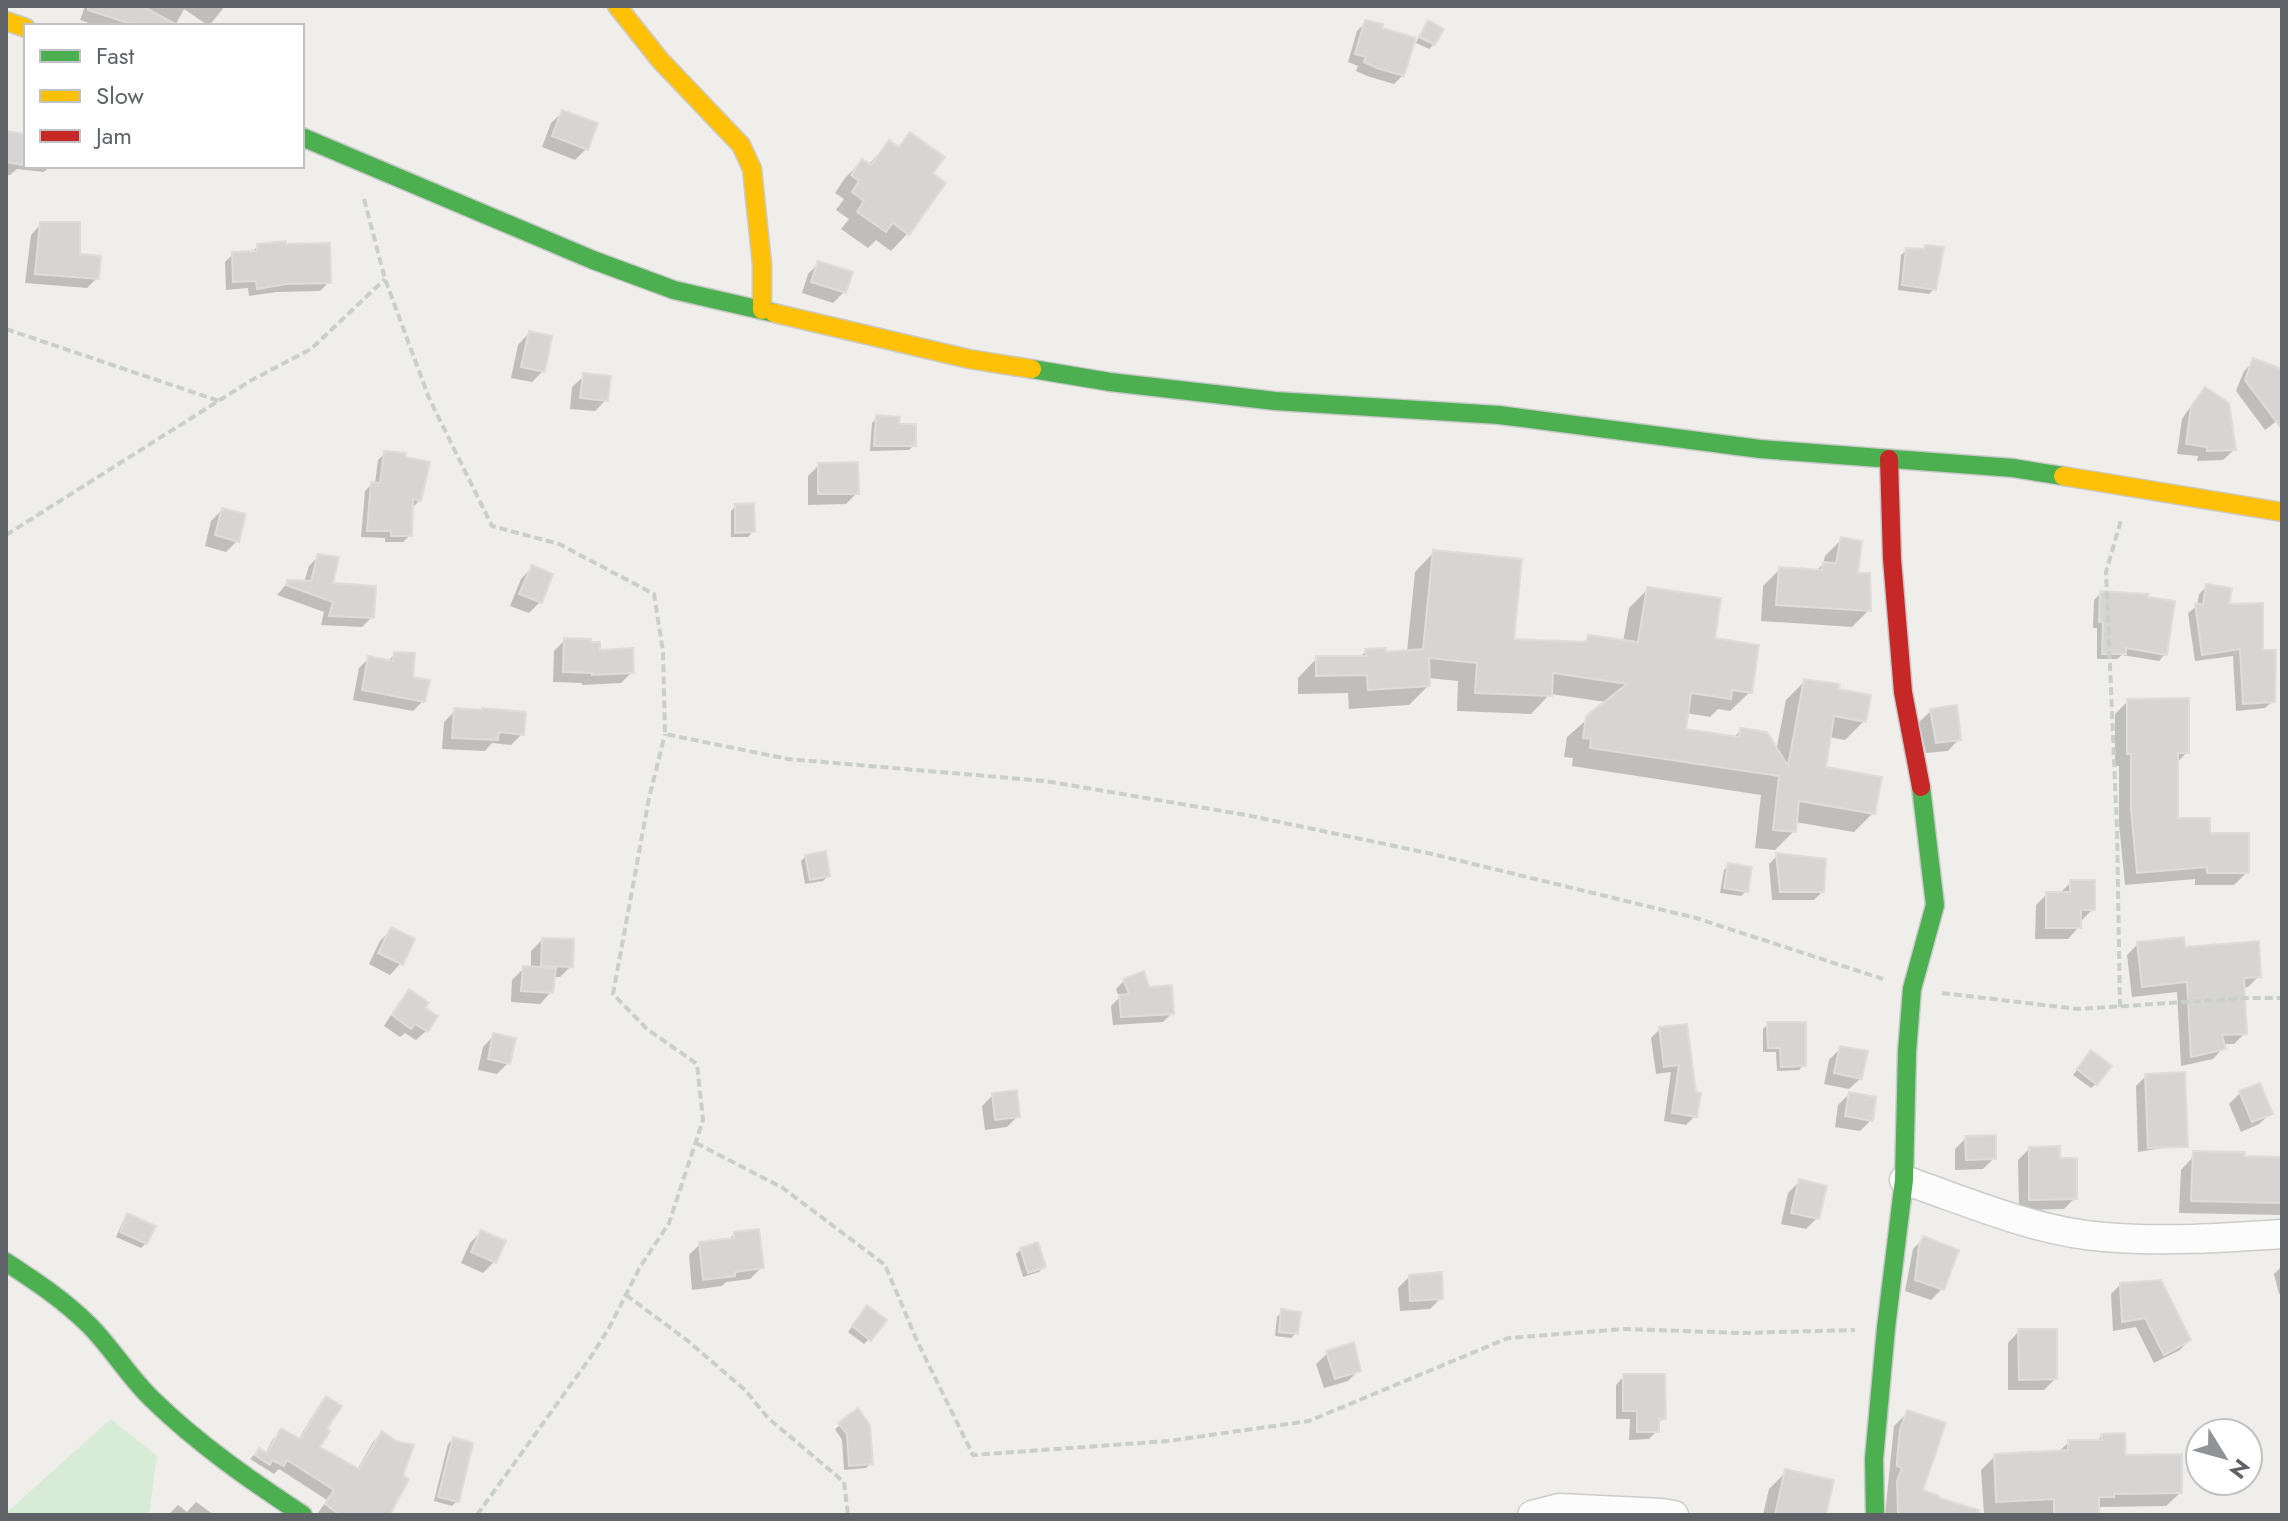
<svg xmlns="http://www.w3.org/2000/svg" width="2288" height="1521" viewBox="0 0 2288 1521" font-family="Jost,sans-serif">
  <style>
    .green { fill: #d8ebd6 }
    .shadow { fill: #0003 }
    .building { fill: #d6d5d3; stroke: #deddd9; stroke-width: 2 }
    .lines { fill: none; stroke-linecap: round; stroke-linejoin: round }
    .street-casing { stroke: #cbcccc; stroke-width: 31 }
    .fast-casing { stroke: #cacacb; stroke-width: 21 }
    .slow-casing { stroke: #cacacb; stroke-width: 21 }
    .jam-casing { stroke: #cacacb; stroke-width: 21 }
    .path { stroke: #cacfcc; stroke-width: 4; stroke-dasharray: 8 4; stroke-linecap: butt }
    .street { stroke: #fdfcfc; stroke-width: 28 }
    .fast { stroke: #4caf50; stroke-width: 18 }
    .slow { stroke: #ffc107; stroke-width: 18 }
    .jam { stroke: #c62828; stroke-width: 18 }
  </style>
  <rect width="100%" height="100%" fill="#efeeea"/>
  <!-- green -->
  <path class="green" d="M111,1419L157,1456L149,1515H6V1513Z"/>
  <!-- shadow -->
  <g class="shadow">
    <path d="M85,6H225L209,26L184,9L175,26H98L80,20Z"/>
    <path d="M1366,22L1403,75L1394,84L1367,76L1356,71L1358,66L1348,62L1357,31Z"/>
    <path d="M1428,23L1434,44L1429,49L1416,43L1423,28Z"/>
    <path d="M563,112L586,149L575,160L542,147L551,123Z"/>
    <path d="M26,131V166H50L44,172L17,169L10,175H6V133L23,134Z"/>
    <path d="M910,135L931,174L908,233L891,251L876,240L868,248L841,229L849,219L836,210L844,199L835,193L845,178L862,161L868,165L889,143L897,148Z"/>
    <path d="M41,224L78,256L97,278L87,288L25,283L31,235Z"/>
    <path d="M258,246L329,282L320,291L277,292L249,296L248,288L226,290L225,262L233,254L251,253Z"/>
    <path d="M1925,247L1934,289L1929,294L1898,290L1901,255L1907,250L1921,251Z"/>
    <path d="M819,263L844,292L833,303L802,293L808,274Z"/>
    <path d="M529,333L543,371L532,382L511,378L518,345Z"/>
    <path d="M2254,361L2282,371V417L2265,430L2236,391L2244,371Z"/>
    <path d="M584,376L606,400L595,411L570,409L572,387Z"/>
    <path d="M2205,389L2234,450L2223,460L2197,461L2198,456L2177,454L2182,419L2195,400Z"/>
    <path d="M877,418L897,426L914,445L909,450L870,451L872,423Z"/>
    <path d="M385,453L420,500L413,507L410,535L403,542H385V538L361,537L365,491L372,484H375L378,460Z"/>
    <path d="M819,465L857,493L846,504L808,505V476Z"/>
    <path d="M736,506L753,531L748,537H731V511Z"/>
    <path d="M222,510L237,541L226,552L205,546L211,521Z"/>
    <path d="M1842,539L1869,610L1852,627L1761,621L1763,586L1780,569L1816,571L1823,564L1825,556Z"/>
    <path d="M1434,552L1512,641L1582,644L1589,637L1623,642L1629,608L1648,589L1713,640L1750,692L1730,711L1718,709L1710,717L1686,713L1684,730L1733,738L1741,730L1776,751L1786,700L1805,681L1837,691L1864,721L1845,740L1829,737L1824,769L1873,813L1854,832L1795,822L1794,831L1775,850L1755,848L1761,795L1572,766L1573,758L1564,757L1567,737L1607,702L1550,694L1531,714L1457,711L1458,681L1428,678V686L1409,705L1349,709L1348,693L1298,694V678L1317,658H1359L1366,651L1385,654L1407,652L1415,572Z"/>
    <path d="M319,556L330,585L372,617L362,627L321,625L324,612L277,595L288,582L304,583L309,566Z"/>
    <path d="M532,568L540,602L529,613L510,606L521,579Z"/>
    <path d="M2206,587L2227,606L2261,652L2273,701L2265,708L2236,711L2233,656L2195,661L2188,613L2197,606L2199,594Z"/>
    <path d="M2101,593L2165,654L2159,661L2122,655L2117,659H2097V628H2093L2094,600Z"/>
    <path d="M565,640L597,652L632,672L621,683L582,685V683L553,682L554,651Z"/>
    <path d="M395,654L423,701L413,711L353,700L359,668L369,658L387,662Z"/>
    <path d="M2128,701L2187,752L2176,764V820L2208,835L2247,872L2234,885H2195V879L2125,885L2119,824V766H2115V714Z"/>
    <path d="M455,711L522,734L511,745L492,743L485,751L442,749L444,722Z"/>
    <path d="M1931,711L1959,739L1948,751L1926,753L1919,722Z"/>
    <path d="M806,856L828,876L823,881L805,884L801,861Z"/>
    <path d="M1777,856L1822,892L1814,900H1772L1769,864Z"/>
    <path d="M1729,865L1746,891L1741,896L1720,893L1724,870Z"/>
    <path d="M2071,882L2093,909L2082,920H2079V927L2068,939H2035L2036,905L2047,894H2059Z"/>
    <path d="M391,930L401,963L390,975L369,964L380,941Z"/>
    <path d="M542,940L571,966L560,977H553L551,992L540,1004L511,1002L512,980L524,968L531,969V951Z"/>
    <path d="M2138,944L2183,949L2259,976L2248,987H2243L2245,1033L2234,1044H2222L2223,1048L2213,1059L2181,1066L2177,992L2132,997L2127,955Z"/>
    <path d="M1124,981L1148,989L1172,1013L1163,1022L1113,1025L1111,1006L1119,998L1116,989Z"/>
    <path d="M409,992L423,1008L426,1031L416,1040L405,1033L400,1037L384,1026L400,1001Z"/>
    <path d="M1768,1024L1804,1065L1799,1070L1777,1071L1776,1052H1763V1029Z"/>
    <path d="M1685,1026L1695,1116L1686,1125L1664,1121L1671,1072L1656,1074L1651,1038L1660,1029Z"/>
    <path d="M494,1035L508,1063L497,1074L478,1070L483,1047Z"/>
    <path d="M1841,1048L1861,1078L1849,1089L1824,1084L1829,1060Z"/>
    <path d="M2086,1058L2096,1084L2091,1088L2073,1075Z"/>
    <path d="M2146,1076L2175,1146L2138,1152L2136,1086Z"/>
    <path d="M2240,1093L2271,1113L2259,1124L2241,1132L2229,1104Z"/>
    <path d="M1849,1094L1871,1120L1860,1131L1835,1127L1838,1105Z"/>
    <path d="M993,1095L1018,1116L1007,1127L985,1130L982,1106Z"/>
    <path d="M1966,1138L1994,1158L1983,1169L1955,1170V1149Z"/>
    <path d="M2029,1149L2058,1160L2075,1198L2064,1209L2019,1210L2018,1160Z"/>
    <path d="M2193,1157L2282,1159V1215L2179,1213L2181,1170Z"/>
    <path d="M1799,1182L1817,1218L1806,1229L1781,1224L1788,1193Z"/>
    <path d="M128,1216L146,1243L141,1248L116,1237L123,1221Z"/>
    <path d="M481,1232L494,1262L483,1273L461,1263L470,1243Z"/>
    <path d="M734,1234L761,1268L750,1279L726,1282L722,1286L692,1290L689,1255L700,1244L728,1241Z"/>
    <path d="M1924,1238L1942,1289L1931,1300L1905,1291L1913,1249Z"/>
    <path d="M1021,1249L1044,1267L1039,1272L1023,1277L1016,1254Z"/>
    <path d="M2282,1266V1296L2281,1293L2279,1294L2274,1274Z"/>
    <path d="M1409,1277L1441,1298L1430,1309L1400,1311L1398,1288Z"/>
    <path d="M2120,1285L2189,1340L2180,1350L2154,1363L2136,1327L2113,1331L2111,1294Z"/>
    <path d="M1282,1312L1296,1333L1291,1338L1275,1336L1277,1317Z"/>
    <path d="M863,1313L869,1339L864,1344L848,1332Z"/>
    <path d="M2019,1331L2055,1379L2044,1390H2008V1343Z"/>
    <path d="M1328,1353L1359,1370L1348,1381L1324,1388L1316,1364Z"/>
    <path d="M1624,1376L1664,1418L1657,1424V1431L1649,1439L1629,1440L1630,1419H1616V1385Z"/>
    <path d="M326,1399L325,1430L318,1447L357,1470L373,1442L382,1434L376,1515H320L318,1513L327,1500L279,1469L274,1474L250,1459L259,1450L265,1454L273,1439L282,1431L298,1440L318,1407Z"/>
    <path d="M1907,1413L1921,1492L1936,1499L1984,1514L1981,1470L1995,1456L2058,1452L2069,1442H2096L2102,1436L2124,1457L2180,1493L2166,1506L2101,1507L2097,1511V1515H1885L1894,1426Z"/>
    <path d="M840,1425L871,1463L866,1468L844,1470L842,1440L835,1429Z"/>
    <path d="M453,1439L457,1501L452,1506L434,1501L448,1444Z"/>
    <path d="M1786,1472L1824,1515H1763L1769,1489Z"/>
    <path d="M196,1502L214,1515H168L178,1505L187,1512Z"/>
  </g>
  <!-- building -->
  <g class="building">
    <path d="M88,6H142L179,26H137L88,10Z"/>
    <path d="M1365,20L1383,24L1382,28L1416,38L1404,76L1377,68L1364,62L1366,57L1355,54Z"/>
    <path d="M1428,20L1444,29L1435,45L1419,37Z"/>
    <path d="M562,110L598,123L588,150L552,136Z"/>
    <path d="M6,131L26,134L23,165L6,162Z"/>
    <path d="M910,132L945,157L933,173L946,183L909,235L893,223L886,232L857,212L864,201L852,192L859,181L851,175L862,159L871,165L889,140L899,147Z"/>
    <path d="M40,222H80V254L101,256L99,279L35,274Z"/>
    <path d="M286,241V244L330,243L331,283L286,284L257,289L256,281L233,282L232,252L257,251V244Z"/>
    <path d="M1925,245L1944,247L1936,290L1902,285L1906,248L1924,249Z"/>
    <path d="M818,261L853,272L846,293L811,282Z"/>
    <path d="M529,331L552,336L545,372L521,367Z"/>
    <path d="M2253,358L2282,369V429L2245,380Z"/>
    <path d="M583,373L611,376L608,401L580,398Z"/>
    <path d="M2205,387L2229,403L2236,450L2207,451V447L2186,444L2191,407Z"/>
    <path d="M876,415L900,417L899,424H916V446H874Z"/>
    <path d="M384,451L406,453L405,457L430,462L421,501L413,499L412,536H391V531H367L371,482L380,483Z"/>
    <path d="M858,462L859,494H818V463Z"/>
    <path d="M754,503L755,532L735,533V504Z"/>
    <path d="M222,508L246,514L239,542L215,535Z"/>
    <path d="M1841,537L1862,541L1858,573H1870L1871,611L1776,605L1779,567L1822,570L1823,562L1836,563Z"/>
    <path d="M1433,550L1522,559L1514,639L1587,642L1588,635L1638,642L1647,587L1721,598L1715,638L1759,645L1752,693L1732,690L1731,699L1691,693L1686,729L1739,737L1740,728L1767,732L1788,766L1804,679L1840,684L1839,689L1871,695L1866,722L1834,716L1826,767L1882,777L1875,814L1799,801L1796,832L1773,830L1779,776L1590,748L1591,739L1583,738L1586,716L1627,684L1553,673L1552,696L1475,693L1477,663L1429,658L1430,686L1368,690L1367,675L1316,676V656H1366L1365,649L1386,648V652L1423,649Z"/>
    <path d="M318,554L339,557L333,583L376,586L374,618L329,616L333,602L286,585L287,580L311,581Z"/>
    <path d="M532,565L553,574L542,603L519,594Z"/>
    <path d="M2206,584L2232,588L2229,604L2263,603V650H2276L2275,702L2243,704L2240,649L2202,655L2195,603L2203,605Z"/>
    <path d="M2100,591L2148,594V597L2175,601L2167,655L2126,648V654H2102L2103,622H2099Z"/>
    <path d="M564,638L591,639V642H600V650L633,648L634,673L592,675V673L563,672Z"/>
    <path d="M394,652L415,653L413,677L430,680L425,702L362,690L368,656L393,661Z"/>
    <path d="M2189,698V753H2178V818H2210V833H2249V873H2207V867L2137,873L2131,810V754H2127V699Z"/>
    <path d="M1957,705L1961,740L1936,743L1930,709Z"/>
    <path d="M454,708L482,710V708L526,712L524,735L499,732L498,740L452,738Z"/>
    <path d="M826,851L830,876L810,880L805,855Z"/>
    <path d="M1776,853L1826,859L1824,892H1780Z"/>
    <path d="M1728,863L1752,867L1748,892L1724,888Z"/>
    <path d="M2070,880H2095V910H2081V928H2046V892H2070Z"/>
    <path d="M391,927L415,939L403,965L378,953Z"/>
    <path d="M2184,937L2185,947L2259,941L2261,977L2244,978L2247,1034L2222,1035L2226,1049L2191,1057L2187,982L2142,987L2137,942Z"/>
    <path d="M542,938L574,939L573,967L541,966Z"/>
    <path d="M523,966L556,968L553,993L521,991Z"/>
    <path d="M1144,971L1149,987L1172,985L1174,1014L1121,1017L1119,995L1129,994L1123,979Z"/>
    <path d="M409,989L429,1003L425,1008L438,1016L428,1032L415,1024L411,1029L392,1015Z"/>
    <path d="M1767,1022H1806V1066L1781,1067L1780,1048H1768Z"/>
    <path d="M1687,1024L1696,1092L1701,1093L1697,1117L1672,1113L1679,1065L1664,1067L1659,1027Z"/>
    <path d="M493,1033L516,1038L510,1064L488,1059Z"/>
    <path d="M1840,1046L1868,1051L1862,1079L1834,1073Z"/>
    <path d="M2091,1050L2112,1066L2097,1085L2077,1069Z"/>
    <path d="M2185,1072L2188,1147L2148,1148L2145,1074Z"/>
    <path d="M2260,1083L2273,1114L2252,1122L2239,1091Z"/>
    <path d="M1017,1090L1020,1117L995,1120L992,1093Z"/>
    <path d="M1849,1092L1876,1097L1873,1121L1845,1116Z"/>
    <path d="M1996,1135V1159L1966,1160L1965,1136Z"/>
    <path d="M2060,1146V1158H2077V1199L2029,1200V1147Z"/>
    <path d="M2193,1151L2245,1152V1156L2282,1157V1203L2191,1201Z"/>
    <path d="M1799,1179L1827,1186L1819,1219L1791,1213Z"/>
    <path d="M127,1213L156,1226L147,1244L120,1232Z"/>
    <path d="M759,1229L764,1268L735,1272V1276L703,1280L699,1242L734,1238V1232Z"/>
    <path d="M481,1230L506,1241L496,1263L471,1252Z"/>
    <path d="M1923,1236L1959,1250L1944,1290L1915,1280L1919,1246Z"/>
    <path d="M1038,1242L1046,1267L1028,1273L1020,1248Z"/>
    <path d="M1442,1272L1443,1299L1410,1301L1409,1275Z"/>
    <path d="M2161,1280L2191,1340L2164,1355L2145,1318L2122,1322L2120,1283Z"/>
    <path d="M867,1305L887,1320L871,1341L852,1326Z"/>
    <path d="M1281,1309L1301,1312L1298,1334L1279,1332Z"/>
    <path d="M2018,1329H2057V1379L2019,1380Z"/>
    <path d="M1354,1342L1361,1371L1335,1379L1326,1351Z"/>
    <path d="M1623,1374H1665L1666,1419H1659V1432H1637V1411H1623Z"/>
    <path d="M326,1396L342,1406L327,1429L330,1431L320,1447L359,1469L382,1431L396,1441L414,1445L403,1476L409,1479L390,1515H340L325,1504L334,1490L287,1460L284,1466L272,1460L270,1465L255,1455L259,1448L267,1453L281,1428L300,1439Z"/>
    <path d="M858,1408L870,1425L873,1464L849,1466L847,1434L838,1423Z"/>
    <path d="M1907,1410L1946,1423L1923,1490L1939,1496V1498L1979,1510L1978,1515H1898L1897,1481L1902,1468L1897,1466V1460L1900,1430Z"/>
    <path d="M2125,1433L2126,1455L2182,1454V1493L2114,1494V1497H2099V1515H2054V1499L1996,1502L1994,1454L2068,1450V1440H2102L2101,1434Z"/>
    <path d="M453,1437L473,1443L459,1502L438,1497Z"/>
    <path d="M1785,1469L1834,1480L1826,1515H1775Z"/>
  </g>
  <g class="lines">
    <defs>
      <g id="street">
        <path d="M1904,1180C1969,1202 2036,1232 2104,1237C2163,1242 2223,1238 2282,1234"/>
        <path d="M1532,1515L1559,1508L1662,1513L1674,1515"/>
      </g>
      <g id="fast">
        <path d="M302,137L593,260L674,290L774,313"/>
        <path d="M1032,369L1110,382L1275,401L1499,415L1760,449L2013,468L2063,476"/>
        <path d="M6,1262C35,1281 64,1300 89,1325C112,1348 129,1377 152,1399C198,1444 250,1480 303,1515"/>
        <path d="M1875,1515L1874,1459L1886,1328L1904,1180L1907,1052L1912,989L1935,905L1921,787"/>
      </g>
      <g id="slow">
        <path d="M617,6L660,60L741,145L752,169L762,264V310"/>
        <path d="M6,21L26,28"/>
        <path d="M774,313L969,359L1032,369"/>
        <path d="M2063,476L2282,512"/>
      </g>
      <path id="jam" d="M1889,459L1892,559L1903,692L1921,787"/>
    </defs>
    <!-- street casing -->
    <use href="#street" class="street-casing"/>
    <!-- fast casing -->
    <use href="#fast" class="fast-casing"/>
    <!-- slow casing -->
    <use href="#slow" class="slow-casing"/>
    <!-- jam casing -->
    <use href="#jam" class="jam-casing"/>
    <!-- path -->
    <g class="path">
      <path d="M364,199L385,279L429,398L492,526L559,544L654,594L663,652L665,734L788,759L1045,781L1246,815L1428,853L1696,918L1883,979"/>
      <path d="M6,329L219,401"/>
      <path d="M6,535L250,381L311,349L385,279"/>
      <path d="M1942,993L2078,1009L2246,998H2282"/>
      <path d="M2120,1007L2117,829L2106,572L2121,520"/>
      <path d="M696,1143L783,1188L885,1265L918,1343L973,1455L1168,1441L1309,1421L1508,1338L1624,1329L1741,1333L1855,1330"/>
      <path d="M626,1295L688,1341L745,1390L768,1418L844,1482L848,1515"/>
      <path d="M477,1515L590,1358L609,1328L640,1267L669,1223L703,1120L697,1064L647,1029L613,994L649,798L665,734"/>
    </g>
    <!-- street -->
    <use href="#street" class="street"/>
    <!-- fast -->
    <use href="#fast" class="fast"/>
    <!-- slow -->
    <use href="#slow" class="slow"/>
    <!-- jam -->
    <use href="#jam" class="jam"/>
  </g>
  <!-- border -->
  <rect width="2288" height="1521" fill="none" stroke="#5f6368" stroke-width="16"/>
  <!-- legend -->
  <rect x="24" y="24" width="280" height="144" fill="#ffffff" stroke="#bfc1c3" stroke-width="2"/>
  <rect x="40" y="50" width="40" height="12" fill="#4caf50" stroke="#bfc1c3" stroke-width="2"/>
  <text x="96" y="64" font-size="24" fill="#5f6368">Fast</text>
  <rect x="40" y="90" width="40" height="12" fill="#ffc107" stroke="#bfc1c3" stroke-width="2"/>
  <text x="96" y="104" font-size="24" fill="#5f6368">Slow</text>
  <rect x="40" y="130" width="40" height="12" fill="#c62828" stroke="#bfc1c3" stroke-width="2"/>
  <text x="96" y="144" font-size="24" fill="#5f6368">Jam</text>
  <!-- north arrow -->
  <g transform="translate(2224 1457) rotate(127)"><circle r="38" fill="#ffffff" stroke="#bfc1c3" stroke-width="2"/>
  <path d="M0-6L14 30L0 20L-14 30Z" fill="#919496"/>
  <text y="-12" font-size="22" font-weight="bold" text-anchor="middle" fill="#5f6368">N</text>
  </g>
</svg>
